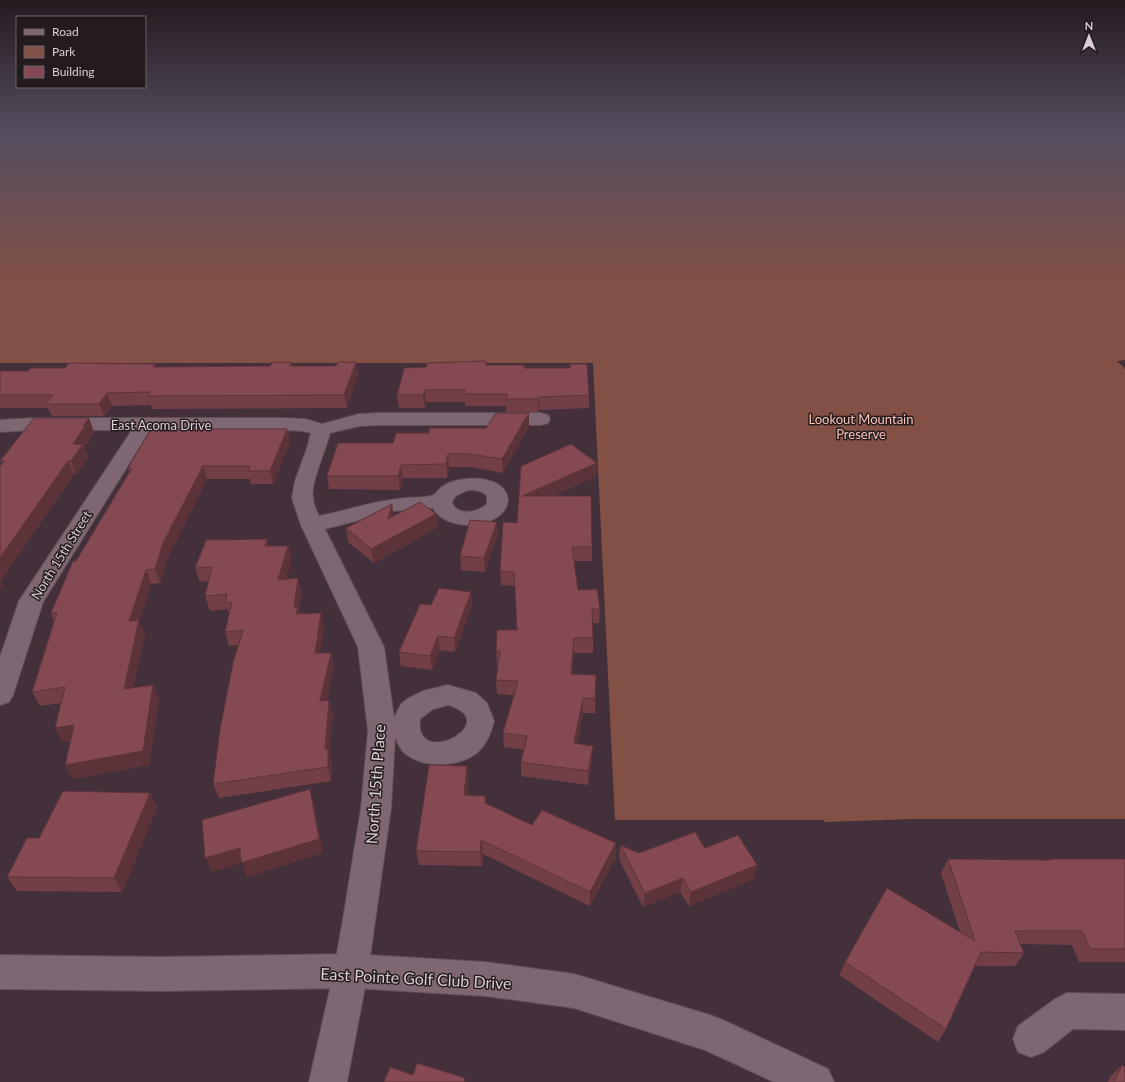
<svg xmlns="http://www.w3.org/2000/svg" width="1125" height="1082" viewBox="0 0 1125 1082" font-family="Lato,sans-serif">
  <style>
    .green { fill: #835045 }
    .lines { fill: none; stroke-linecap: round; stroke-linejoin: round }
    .minor-casing { stroke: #5f4f57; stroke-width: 2 }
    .tertiary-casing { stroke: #5f4f57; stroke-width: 2 }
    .minor { fill: #7e6772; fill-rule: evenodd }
    .tertiary { fill: #7e6772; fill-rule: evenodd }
    .wall { fill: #723f47 }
    .shaded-wall { fill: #5c3339 }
    .building { fill: #844952; stroke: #5c3339 }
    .labels { text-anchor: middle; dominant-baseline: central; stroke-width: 3; stroke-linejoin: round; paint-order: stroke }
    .park-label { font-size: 13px; fill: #fcc5b8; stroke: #241b1f }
    .street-label { font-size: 13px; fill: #dbced4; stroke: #241b1f }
    .near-street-label { font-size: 16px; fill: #dbced4; stroke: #241b1f }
  </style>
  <rect width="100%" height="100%" fill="#44303a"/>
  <!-- green -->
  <path class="green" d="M0,136H1125V360L1117,361L1125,369V819H913L824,822V820H615L593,363H0Z"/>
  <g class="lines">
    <defs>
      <g id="minor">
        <path d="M378,413H541L548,415L550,419L548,423L541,425H378L360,426L330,433C326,450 310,484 313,498C313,504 317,511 319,516C348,510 377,500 406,498C412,497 429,498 433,495C437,493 440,487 445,485C462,475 507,474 508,501C503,530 446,533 433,508L394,511L325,529L384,647L394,718L401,704L407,699L423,691L448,685L476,693L487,703L494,721C491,733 487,743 479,751C462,767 426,769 407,755C401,751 398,744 395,737L391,808L368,971L347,1082H309L334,971L344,913L361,808L368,731L358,647L301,525L292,498L295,481L307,448L311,433L303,431L283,430H150L43,602L13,695L9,702L0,705V657L19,601L132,430H33L0,432V420L33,418H283L305,419L322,424L359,414ZM469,490C476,490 483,491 487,496V504C478,512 459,517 452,503C454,494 462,493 469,490ZM448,705C506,722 413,771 420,719L433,709Z"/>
        <path d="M1067,993L1125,994V1030L1073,1029L1044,1052L1031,1057L1018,1052L1013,1039L1018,1026L1055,999Z"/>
      </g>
      <path id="tertiary" d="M351,954L485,962L574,974L710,1015L723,1020L828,1069L834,1082H774L705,1050L574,1008L485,996L351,988L162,991L0,989V955L162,957Z"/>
    </defs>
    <!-- minor casing -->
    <use href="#minor" class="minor-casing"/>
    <!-- tertiary casing -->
    <use href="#tertiary" class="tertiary-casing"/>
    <!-- minor -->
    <use href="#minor" class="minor"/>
    <!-- tertiary -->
    <use href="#tertiary" class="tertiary"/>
  </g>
  <!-- wall -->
  <g class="wall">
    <path d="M486,361L487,365L525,368L589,395V408L539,410L538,412H506V406H465V402H426L425,408H399L397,395L426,367Z"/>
    <path d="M291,362L292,366H336L356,362L358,374L347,408L152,409L151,405L112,406L104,416H52L48,408H0V371H28L65,368L155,364L156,367L270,366Z"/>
    <path d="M529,413V426L503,473L471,467H449L447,478H403L400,490L329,489L327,476L429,433L486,428Z"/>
    <path d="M89,418L94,432L89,437L90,440L84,448L88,457L76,474H74L0,582L2,585L0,588V466L2,464L0,461Z"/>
    <path d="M287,429L290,442L273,484H251L250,479H207L168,557L160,583L151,584L139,621L145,634L133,688L153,685L159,699L149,765L73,779L65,765L71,741L63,742L55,728L61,703L40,706L32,692L54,620L51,613L76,561L130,473L128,468Z"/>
    <path d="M521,466L596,476L553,496L592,547V561H574L578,590L600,609L599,623H592L593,638V653H574L572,674L596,675L595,713H583L577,744L592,760L588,785L521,776V762L524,750L504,747L503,733L514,695L497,694L496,680L498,665H497L496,651L517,630L515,586L501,585L500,571L517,523Z"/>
    <path d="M436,514L438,527L374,563L348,542L346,528L394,516Z"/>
    <path d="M498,535L485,572L461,570L460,556Z"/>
    <path d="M269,546H288L292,560L286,579L298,578L302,592L299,612L300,614L321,613L324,627L320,653H331L334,667L327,700L333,715L329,754L332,763L331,781L219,798L213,784L238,645L229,646L225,632L229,614L227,609L210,611L205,596L209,581L200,582L195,568Z"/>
    <path d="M471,592L472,606L455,652L440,650L432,670L401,666L399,652L431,605Z"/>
    <path d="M467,766L468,780L467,795L485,796L486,803L532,825L616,843V857L590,906L483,854L482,866L419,865L416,851Z"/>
    <path d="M150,793L157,807L122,892L17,891L7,877Z"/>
    <path d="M620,845L639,853L705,848L754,879L689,906L680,892L643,907L619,859Z"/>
    <path d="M948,859L1048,860L1049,859H1125V962H1079L1072,945L1020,944L1024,953L1015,966H975L946,1029L938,1042L839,975L845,962L960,932L941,873Z"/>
    <path d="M1122,1065L1125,1082H1108L1110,1077Z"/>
  </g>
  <!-- shaded-wall -->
  <g class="shaded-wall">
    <path d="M356,362L358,374L347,408L344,395Z"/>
    <path d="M425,390L426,402L425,408L423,395Z"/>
    <path d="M107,393L112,406L104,416L99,404Z"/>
    <path d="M539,397V410L538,412V399Z"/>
    <path d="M529,413V426L503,473L502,459Z"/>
    <path d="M89,418L94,432L89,437L90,440L84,448L88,457L76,474L71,461L73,444L83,426Z"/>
    <path d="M287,429L290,442L273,484L270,471Z"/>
    <path d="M448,454L449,467L447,478L446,464Z"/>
    <path d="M68,461L74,474L0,582L2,585L0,588V558Z"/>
    <path d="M597,463L596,476L522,510V496Z"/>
    <path d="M401,465L403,478L400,490L398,476Z"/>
    <path d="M203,466L207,479L168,557L160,583L155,569L163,543Z"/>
    <path d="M392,504L394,518L388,519Z"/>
    <path d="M436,514L438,527L374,563L371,549Z"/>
    <path d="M497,522L498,535L485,572L484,558Z"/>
    <path d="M267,539L271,553L265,546Z"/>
    <path d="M288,546L292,560L282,594L278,580Z"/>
    <path d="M146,570L151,584L139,621L145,634L130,704L124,689L129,621Z"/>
    <path d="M298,578L302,592L299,612L301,621L300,629L294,607Z"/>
    <path d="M471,592L472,606L455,652L454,638Z"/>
    <path d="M321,613L324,627L318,668L315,653Z"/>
    <path d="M438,636L440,650L432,670L430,656Z"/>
    <path d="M574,638V653L571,689V674Z"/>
    <path d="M331,653L334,667L324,715L320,701Z"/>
    <path d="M153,685L159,699L149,765L73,779L65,765Z"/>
    <path d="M583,698V713L574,758V743Z"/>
    <path d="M329,700L333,715L329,754L332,763L331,781L328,767L325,749Z"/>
    <path d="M74,725L82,739L63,742L55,728Z"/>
    <path d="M593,746L592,760L588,785V771Z"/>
    <path d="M467,766L468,780L465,809L464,795Z"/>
    <path d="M310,789L314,803L323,853L247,877L242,863L212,872L205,858L240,848Z"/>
    <path d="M150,793L157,807L122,892L114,878Z"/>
    <path d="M481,840L483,854L482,866L480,852Z"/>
    <path d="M616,843V857L590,906V892Z"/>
    <path d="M757,865L754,879L689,906L691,892Z"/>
    <path d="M683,878L680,892L643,907L645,893Z"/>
  </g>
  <!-- building -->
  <g class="building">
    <path d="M486,361V365H525L524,368H570V364H587L589,395L539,397L538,399H505L508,394H464L465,390H425L423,395H397L404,368L426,367L427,363Z"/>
    <path d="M272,362H291L290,366H336L338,362H356L344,395L148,396L150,392L107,393L99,404H46L53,395H0V371H28L31,368H65L69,363L155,364L153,367L270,366Z"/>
    <path d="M496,413H529L502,459L470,454H448L446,464L401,465L398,476H327L338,443H393L396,433H429V428H486Z"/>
    <path d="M34,418H89L83,426H85L73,444H83L71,461H68L0,558V466L5,461H0Z"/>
    <path d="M151,429H287L270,471H248L250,466H203L163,543L155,569L146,570L129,621L139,620L124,689L153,685L143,751L65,765L74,725L55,728L65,687L32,692L57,613H51L73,561H76L132,468H128Z"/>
    <path d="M571,444L597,463L522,496H591L592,547H572L578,590L597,589L600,609H592L593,638H574L571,674L596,675L595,699L583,698L574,743L593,746L588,771L521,762L527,736L503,733L518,681L496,680L500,651H496L497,630H517L514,572L500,571L503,522L517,523L521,466Z"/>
    <path d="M420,502L436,514L371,549L346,528L392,504L388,519Z"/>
    <path d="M470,520L497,522L484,558L460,556Z"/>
    <path d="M267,539L265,546H288L278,580L298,578L294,607H298L296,614L321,613L315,653H331L320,701L329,700L325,749H328V767L213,784L220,729L233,663L243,630L225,632L232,602L225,603L227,594L205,596L212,567L195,568L206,540Z"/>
    <path d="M439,588L471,592L454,638L438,636L430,656L399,652L420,604L431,605Z"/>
    <path d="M429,765L467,766L464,795L485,796V803L532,825L542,810L616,843L590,892L481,840L480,852L416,851Z"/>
    <path d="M310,789L319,839L241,863L240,848L205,858L202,820Z"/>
    <path d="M63,791L150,793L114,878L7,877L27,838H39Z"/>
    <path d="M695,832L705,848L738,835L757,865L691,892L683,878L645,893L620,845L639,853Z"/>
    <path d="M948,859L1050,860L1049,859H1125V949H1090L1082,931H1015L1024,953L981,952L946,1029L845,962L887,888L975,941Z"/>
    <path d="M417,1063L465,1078L464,1082H384L390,1067L413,1075Z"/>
    <path d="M1122,1065L1125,1067V1082H1114Z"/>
  </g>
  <!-- sky -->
  <linearGradient id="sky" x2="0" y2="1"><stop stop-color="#251a20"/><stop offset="0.47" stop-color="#564e60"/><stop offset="1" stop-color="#564e60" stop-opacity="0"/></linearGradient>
  <rect width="1125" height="288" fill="url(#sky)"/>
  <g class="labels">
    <!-- park labels -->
    <g class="park-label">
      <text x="861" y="419">Lookout Mountain<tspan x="861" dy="15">Preserve</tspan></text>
    </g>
    <!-- street labels -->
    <g class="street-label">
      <text x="161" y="425">East Acoma Drive</text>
      <text transform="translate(61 555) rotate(-58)">North 15th Street</text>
    </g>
    <!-- near-street labels -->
    <g class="near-street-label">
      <text transform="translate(375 784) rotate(-86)">North 15th Place</text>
      <text transform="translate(416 978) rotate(3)">East Pointe Golf Club Drive</text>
    </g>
  </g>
  <!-- legend -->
  <rect x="16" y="16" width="130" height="72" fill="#241b1f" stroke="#6d6367"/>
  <rect x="24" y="29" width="20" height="6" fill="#7e6772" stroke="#6d6367"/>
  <text x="52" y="36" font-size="12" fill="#dbced4">Road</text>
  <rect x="24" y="46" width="20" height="12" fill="#835045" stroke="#6d6367"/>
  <text x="52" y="56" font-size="12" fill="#dbced4">Park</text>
  <rect x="24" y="66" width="20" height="12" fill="#844952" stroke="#6d6367"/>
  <text x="52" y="76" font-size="12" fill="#dbced4">Building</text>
  <!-- north arrow -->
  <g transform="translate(1089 36)" stroke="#241b1f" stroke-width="3" paint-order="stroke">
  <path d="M0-3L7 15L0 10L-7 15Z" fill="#dbced4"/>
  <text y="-6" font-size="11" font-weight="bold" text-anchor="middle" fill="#dbced4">N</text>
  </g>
</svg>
